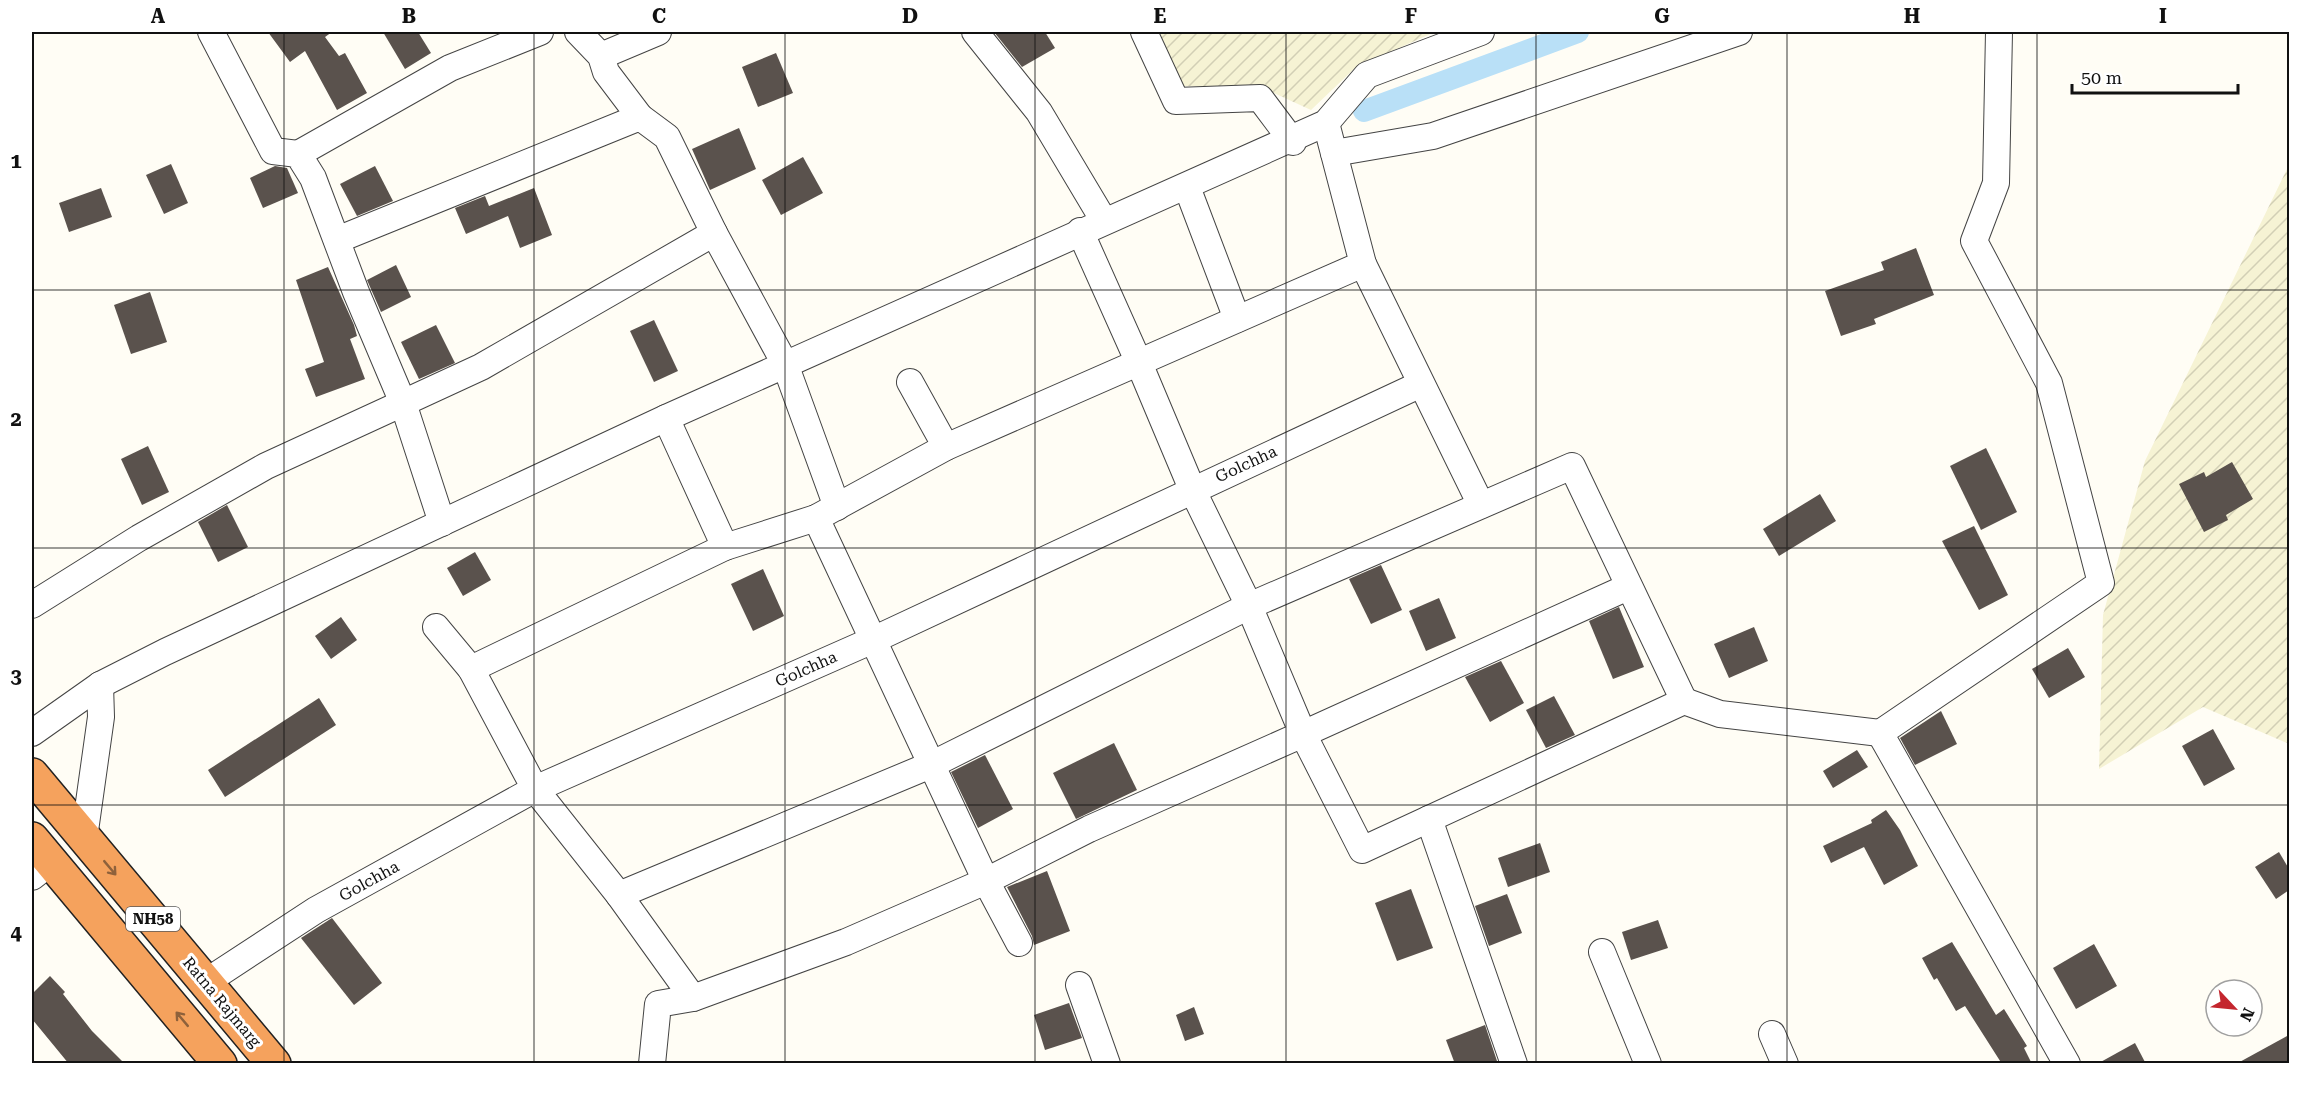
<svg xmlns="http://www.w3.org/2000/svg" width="2321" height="1095" viewBox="0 0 2321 1095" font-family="'Roboto Serif',serif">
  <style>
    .farmland { fill: url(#farmland-furrows) }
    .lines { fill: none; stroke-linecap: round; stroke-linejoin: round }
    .canal { stroke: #b9e0f7; stroke-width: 22 }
    .building { fill: #5a524d }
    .minor-casing { stroke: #444; stroke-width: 28 }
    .highway-casing { stroke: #222; stroke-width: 36 }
    .minor { stroke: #fff; stroke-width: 26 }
    .highway { stroke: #f5a25d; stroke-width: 33 }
    .oneway { stroke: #8e613b }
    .grid { fill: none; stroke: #111; stroke-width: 1.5; stroke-opacity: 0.55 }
    .labels { text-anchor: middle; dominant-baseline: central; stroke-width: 6; stroke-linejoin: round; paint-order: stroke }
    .shield { fill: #fff; stroke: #585858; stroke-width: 1.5 }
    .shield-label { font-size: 15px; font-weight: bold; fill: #111 }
    .street-label { font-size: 16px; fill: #111; stroke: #fff }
    .neatline { fill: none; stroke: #111; stroke-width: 2 }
    .grid-label { font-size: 20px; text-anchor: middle; font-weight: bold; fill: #111 }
  </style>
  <defs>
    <pattern id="farmland-furrows" width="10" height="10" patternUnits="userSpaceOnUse" patternTransform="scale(1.5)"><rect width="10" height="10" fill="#f6f3d4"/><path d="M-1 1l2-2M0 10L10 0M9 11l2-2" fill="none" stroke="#d2cfb5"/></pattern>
  </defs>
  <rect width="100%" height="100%" fill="#fffdf5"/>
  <!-- farmland -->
  <g class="farmland">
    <path d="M1155,32H1435L1356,67L1311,110L1261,87L1180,86Z"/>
    <path d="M2289,165V744L2203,707L2099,769L2103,615L2145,461Z"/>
  </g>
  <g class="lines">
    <!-- canal -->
    <path class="canal" d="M1364,111L1578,32"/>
  </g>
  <!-- building -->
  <g class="building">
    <path d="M268,32H332L325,37L339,56L345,53L367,93L337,110L305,51L290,62Z"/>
    <path d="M383,32H418L431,53L405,69Z"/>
    <path d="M994,32H1045L1055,48L1022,67Z"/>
    <path d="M776,53L793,93L758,107L742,67Z"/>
    <path d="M739,128L756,169L710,190L692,149Z"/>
    <path d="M803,157L823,193L781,215L762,180Z"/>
    <path d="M171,164L188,203L164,214L146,175Z"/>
    <path d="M275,166L287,168L298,193L263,208L250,178Z"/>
    <path d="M375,166L393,201L357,216L340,184Z"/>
    <path d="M101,188L112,217L69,232L59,203Z"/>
    <path d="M534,188L552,235L520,248L508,216L466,234L455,208L485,196L489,206Z"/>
    <path d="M1916,248L1934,295L1874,319L1876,324L1841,336L1825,291L1884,270L1881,262Z"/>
    <path d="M396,265L411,297L381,312L367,280Z"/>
    <path d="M328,267L354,325L357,336L350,339L365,379L316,397L305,369L324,362L296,280Z"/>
    <path d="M150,292L167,342L131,354L114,305Z"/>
    <path d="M654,320L678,371L654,382L630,331Z"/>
    <path d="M436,325L455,363L419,379L401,342Z"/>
    <path d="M148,446L169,492L142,505L121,459Z"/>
    <path d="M1986,448L2017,512L1981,530L1950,466Z"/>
    <path d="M2232,462L2253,499L2226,515L2228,520L2204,532L2179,484L2204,472L2206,477Z"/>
    <path d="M1820,494L1836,521L1779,556L1763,529Z"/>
    <path d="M227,505L248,547L218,562L198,522Z"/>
    <path d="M1974,526L2008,595L1979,610L1942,541Z"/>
    <path d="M475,552L491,580L463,596L447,568Z"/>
    <path d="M1381,565L1402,610L1371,624L1349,579Z"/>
    <path d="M763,569L784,616L753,631L731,584Z"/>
    <path d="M1439,598L1456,638L1426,651L1409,611Z"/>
    <path d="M1619,607L1644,667L1613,679L1589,621Z"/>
    <path d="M341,617L357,640L331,659L315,636Z"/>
    <path d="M1754,627L1768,661L1729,678L1714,644Z"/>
    <path d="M2068,648L2085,677L2049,698L2032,669Z"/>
    <path d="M1501,661L1524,703L1490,722L1465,677Z"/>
    <path d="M1554,696L1575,735L1546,748L1526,710Z"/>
    <path d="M319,698L336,725L225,797L208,770Z"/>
    <path d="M1941,711L1957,744L1915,765L1900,738Z"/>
    <path d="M2213,729L2235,769L2204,786L2182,746Z"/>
    <path d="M1114,743L1137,790L1076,819L1053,773Z"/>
    <path d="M1857,750L1868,767L1833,788L1823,771Z"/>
    <path d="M985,755L1013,809L978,828L951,772Z"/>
    <path d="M1886,810L1900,830L1918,866L1884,885L1864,847L1831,863L1823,846L1872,823L1871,820Z"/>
    <path d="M1540,843L1550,872L1508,887L1498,858Z"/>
    <path d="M2279,852L2289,869V890L2276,899L2255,867Z"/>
    <path d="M1047,871L1070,931L1034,945L1032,936L1007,887Z"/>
    <path d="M1411,889L1433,948L1397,961L1375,903Z"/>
    <path d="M1507,894L1522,933L1489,946L1475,906Z"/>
    <path d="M332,918L382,983L354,1005L301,938Z"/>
    <path d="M1658,920L1668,948L1631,960L1622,932Z"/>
    <path d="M1952,942L1996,1015L2004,1009L2027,1046L2024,1048L2032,1064H2002L1965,1006L1956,1011L1937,978L1934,980L1922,958Z"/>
    <path d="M2094,944L2117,986L2076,1009L2053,968Z"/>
    <path d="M50,976L65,992L63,994L92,1031L125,1064H69L32,1019V994Z"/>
    <path d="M1069,1003L1082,1038L1045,1050L1034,1015Z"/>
    <path d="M1194,1007L1204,1034L1185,1041L1176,1015Z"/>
    <path d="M1485,1025L1498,1064H1455L1446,1040Z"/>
    <path d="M2289,1035V1064H2236Z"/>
    <path d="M2135,1043L2146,1064H2097Z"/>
  </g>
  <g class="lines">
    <defs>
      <g id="minor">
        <path d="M578,32L601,56L606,72L640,117"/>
        <path d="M975,32L1039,112L1104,221"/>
        <path d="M1144,32L1176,101L1260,98L1293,142"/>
        <path d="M1999,32L1996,183L1974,241L2049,383L2101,583L1880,733L2067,1064"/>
        <path d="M601,56L658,32"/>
        <path d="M1334,153L1433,136L1739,32"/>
        <path d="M298,154L450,68L540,32"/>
        <path d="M1187,187L1237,319"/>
        <path d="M1080,231L1139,363L1192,489L1249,606L1303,734L1628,587"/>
        <path d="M714,233L785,364L837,507"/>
        <path d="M337,240L640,117L667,137L714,233L481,367L403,403L442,523"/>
        <path d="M1363,264L1481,505"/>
        <path d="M910,382L946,447"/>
        <path d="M666,418L725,547"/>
        <path d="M816,518L986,881L1019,943"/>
        <path d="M32,605L139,538L266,466L403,403L356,292L313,178L298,154L273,151L211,32"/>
        <path d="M436,627L471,669L535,789L619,895L693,998"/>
        <path d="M471,669L725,547L816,518L946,447L1363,264L1326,123"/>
        <path d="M1684,701L1720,714L1880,733"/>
        <path d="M32,733L100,685L165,652L666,418L1326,123L1367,75L1481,32"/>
        <path d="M1429,819L1514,1064"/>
        <path d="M84,838L101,717L100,685"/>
        <path d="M32,877L51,862"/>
        <path d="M619,895L933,764L1249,606L1572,466L1684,701L1362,850L1303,734L1089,829L986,881L846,942L693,998L658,1004L652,1064"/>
        <path d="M1602,952L1648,1064"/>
        <path d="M206,982L316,910L535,789L873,640L1421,384"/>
        <path d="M1079,985L1107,1064"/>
        <path d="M1772,1034L1785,1064"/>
      </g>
      <g id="highway">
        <path d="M32,775L274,1064"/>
        <path d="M32,839L220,1064"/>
      </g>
    </defs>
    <!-- minor casing -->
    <use href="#minor" class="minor-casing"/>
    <!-- highway casing -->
    <use href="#highway" class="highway-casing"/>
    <!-- minor -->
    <use href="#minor" class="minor"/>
    <!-- highway -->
    <use href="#highway" class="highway"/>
  </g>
  <!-- one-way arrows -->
  <defs><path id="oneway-shaft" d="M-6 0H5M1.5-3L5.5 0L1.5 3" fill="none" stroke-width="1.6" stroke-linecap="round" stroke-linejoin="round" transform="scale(1.5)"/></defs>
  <g class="oneway">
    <use href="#oneway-shaft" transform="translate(110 868) rotate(50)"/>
    <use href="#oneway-shaft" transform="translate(182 1019) rotate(-130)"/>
  </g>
  <!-- grid -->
  <path class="grid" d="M284,32V1064M534,32V1064M785,32V1064M1035,32V1064M1286,32V1064M1536,32V1064M1787,32V1064M2037,32V1064M32,290H2290M32,548H2290M32,805H2290"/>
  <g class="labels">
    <!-- shield labels -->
    <rect class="shield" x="126" y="907" width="54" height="24" rx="4.5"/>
    <g class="shield-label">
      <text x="153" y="919">NH58</text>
    </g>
    <!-- street labels -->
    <g class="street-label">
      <text transform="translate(1246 464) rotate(-25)">Golchha</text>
      <text transform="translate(806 669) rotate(-24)">Golchha</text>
      <text transform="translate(369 881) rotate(-29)">Golchha</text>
      <text transform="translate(222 1002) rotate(50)">Ratna Rajmarg</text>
    </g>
  </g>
  <!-- border -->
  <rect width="2321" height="1095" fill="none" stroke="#ffffff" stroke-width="66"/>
  <!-- north arrow -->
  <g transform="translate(2234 1008) rotate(116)"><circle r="28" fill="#ffffff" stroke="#a0a0a0" stroke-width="1.5"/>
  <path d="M0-4.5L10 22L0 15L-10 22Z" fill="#c4262e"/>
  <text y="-9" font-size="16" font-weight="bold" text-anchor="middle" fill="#111111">N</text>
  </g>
  <!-- scale -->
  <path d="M2072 84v9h166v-9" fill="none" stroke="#111111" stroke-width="3"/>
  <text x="2081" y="84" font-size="18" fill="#111111" stroke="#ffffff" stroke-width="4.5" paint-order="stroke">50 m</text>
  <rect x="33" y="33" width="2255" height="1029" class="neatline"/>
  <g class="grid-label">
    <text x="158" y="23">A</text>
    <text x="409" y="23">B</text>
    <text x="659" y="23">C</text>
    <text x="910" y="23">D</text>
    <text x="1160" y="23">E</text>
    <text x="1411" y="23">F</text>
    <text x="1662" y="23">G</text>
    <text x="1912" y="23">H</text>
    <text x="2163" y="23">I</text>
    <text x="16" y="168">1</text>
    <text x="16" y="426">2</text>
    <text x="16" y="683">3</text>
    <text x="16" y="940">4</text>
  </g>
</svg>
